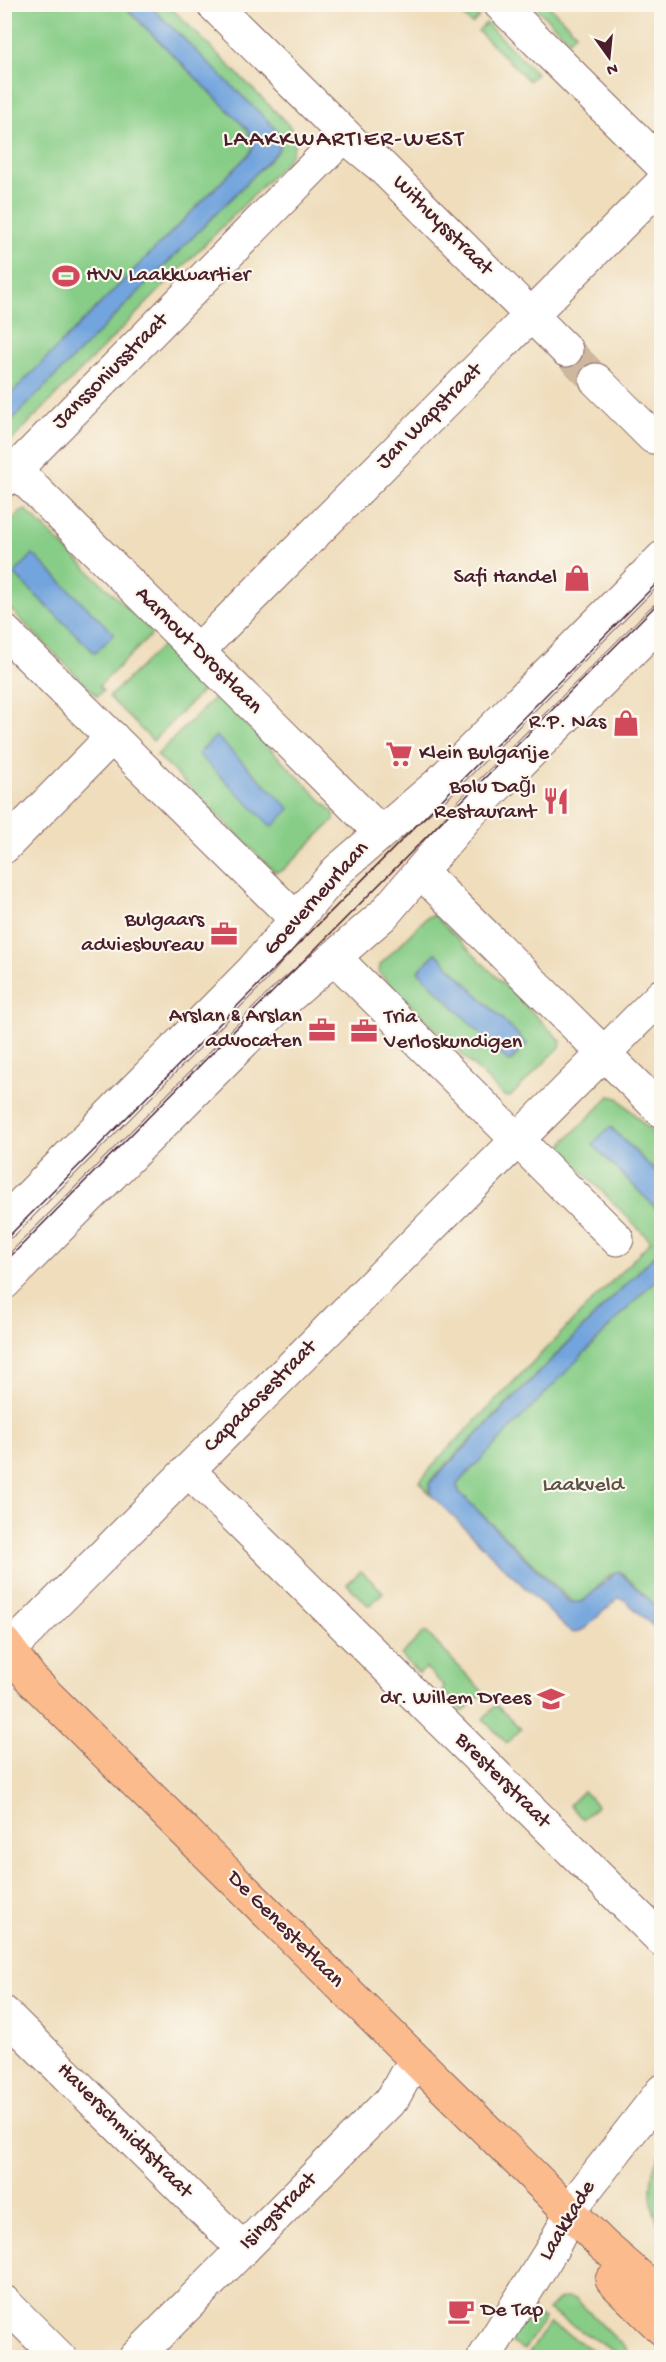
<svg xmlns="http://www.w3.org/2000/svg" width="666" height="2362" viewBox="0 0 666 2362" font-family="'Gochi Hand',sans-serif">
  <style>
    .green { fill: #87cd87; stroke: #687659; stroke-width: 1.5; fill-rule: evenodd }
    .water { fill: #72a4dd; stroke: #5e6284; stroke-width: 1.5 }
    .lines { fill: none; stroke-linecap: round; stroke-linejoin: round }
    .minor-tunnel { stroke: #ceb79f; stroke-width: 33; stroke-dasharray: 33 16; stroke-linecap: butt }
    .minor-casing { stroke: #84625e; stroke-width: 35 }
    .major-casing { stroke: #84625e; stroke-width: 35 }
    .minor { stroke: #fff; stroke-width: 33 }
    .major { stroke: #fbbb8d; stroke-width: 33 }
    .tram { stroke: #4a1f2b; stroke-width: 1.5 }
    .labels { text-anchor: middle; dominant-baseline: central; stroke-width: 4.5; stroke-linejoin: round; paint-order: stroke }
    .street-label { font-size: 22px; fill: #4a1f2b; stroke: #fbf7ec }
    .poi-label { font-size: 22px; fill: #4a1f2b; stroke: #fbf7ec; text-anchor: end }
    .park-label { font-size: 22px; fill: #5c5347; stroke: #fbf7ec }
    .neighbourhood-label { font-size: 24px; letter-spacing: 1.5px; fill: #4a1f2b; stroke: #fbf7ec }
  </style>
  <rect width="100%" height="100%" fill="#fbf7ec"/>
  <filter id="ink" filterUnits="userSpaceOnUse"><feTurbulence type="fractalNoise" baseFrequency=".0167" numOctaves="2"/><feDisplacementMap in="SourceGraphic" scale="12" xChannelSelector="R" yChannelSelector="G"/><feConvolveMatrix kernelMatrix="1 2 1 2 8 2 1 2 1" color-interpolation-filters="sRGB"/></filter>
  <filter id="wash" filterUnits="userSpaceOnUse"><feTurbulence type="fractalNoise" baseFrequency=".008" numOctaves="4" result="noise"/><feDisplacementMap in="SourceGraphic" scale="24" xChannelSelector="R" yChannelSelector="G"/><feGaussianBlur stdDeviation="1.35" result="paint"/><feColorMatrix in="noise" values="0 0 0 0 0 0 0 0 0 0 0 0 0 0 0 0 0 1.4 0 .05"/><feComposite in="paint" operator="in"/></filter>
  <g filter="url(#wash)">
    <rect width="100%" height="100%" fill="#efddbc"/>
    <!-- green -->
    <g class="green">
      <path d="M4,5H123L248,130L254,144L250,153L5,400Z"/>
      <path d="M149,5H168L287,123C299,137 296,150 285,163L5,447V427L277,152C283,143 280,134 273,126Z"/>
      <path d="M452,5H467L479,17L472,24Z"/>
      <path d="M533,5H548L576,33L569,40Z"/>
      <path d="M486,23L536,73L529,81L478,31Z"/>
      <path d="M26,510L153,633L99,686L103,691L97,696L5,604L4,527L20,512ZM33,555L114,634L95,653L14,574Z"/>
      <path d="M166,642L209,684L153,741L109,697Z"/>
      <path d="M217,695L334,813V820L283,870L276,872L272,869L157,755Z"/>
      <path d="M434,915L561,1041L560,1047L510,1097L504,1096L379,973L380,965L427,917ZM436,953L527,1044L510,1062L427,961Z"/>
      <path d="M610,1096L618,1098L661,1141V1177L611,1127L592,1144L661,1213V1249L431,1480L429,1486L431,1495L419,1482L443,1454L651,1241L562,1151L564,1142Z"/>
      <path d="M661,1274V1611L621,1572C602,1572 593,1602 574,1604L459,1492L457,1484Z"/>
      <path d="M361,1571L383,1592L369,1606L347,1584Z"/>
      <path d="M425,1631L483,1692L463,1712L442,1690L445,1687L426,1668L419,1674L401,1655Z"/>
      <path d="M496,1705L521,1729L507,1743L483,1719Z"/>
      <path d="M583,1791L597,1805L583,1819L569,1805Z"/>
      <path d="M661,2150V2228C647,2204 648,2175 661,2150Z"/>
      <path d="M565,2298L576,2299L627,2350L621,2356L548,2310L558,2300Z"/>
      <path d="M528,2309L544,2319L524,2350L508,2340Z"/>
      <path d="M549,2323L604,2357H527Z"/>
    </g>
    <!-- water -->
    <g class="water">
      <path d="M123,5H149L273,126C280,135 283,142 277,152L5,427V400L250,153L254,144L248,130Z"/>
      <path d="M33,554L114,634L95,653L14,574Z"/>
      <path d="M216,736L290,809L272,827L198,754Z"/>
      <path d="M436,953L527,1044L509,1062L418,971Z"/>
      <path d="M610,1127L661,1177V1213L592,1144Z"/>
      <path d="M661,1249V1274L457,1484L459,1492L569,1602H582L618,1571L661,1611V1634L625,1600L618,1598L584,1629L574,1633L568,1630L431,1495L429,1484Z"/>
    </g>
  </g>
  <g filter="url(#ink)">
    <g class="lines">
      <!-- minor-tunnel -->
      <path class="minor-tunnel" d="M566,350L596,380"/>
      <defs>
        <g id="minor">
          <path d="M213,4L354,144L381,166L566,350"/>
          <path d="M500,4L662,165"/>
          <path d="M596,380L653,437"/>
          <path d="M15,470L380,832"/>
          <path d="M4,481L345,135"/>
          <path d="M4,631L295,918"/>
          <path d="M198,651L662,183"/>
          <path d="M4,847L112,737"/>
          <path d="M421,872L662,1111"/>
          <path d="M335,958L617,1239"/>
          <path d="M4,1222L253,970L338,870L437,785L662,558"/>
          <path d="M4,1283L285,1000L383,915L469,814L662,620"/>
          <path d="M188,1470L662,1940"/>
          <path d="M4,1655L662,995"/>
          <path d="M4,2013L243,2249"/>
          <path d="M4,2302L60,2358"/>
          <path d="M135,2358L393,2098L405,2076L418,2063"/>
          <path d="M484,2358L552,2249L578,2199L662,2091"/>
        </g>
        <g id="major">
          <path d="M4,1643L32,1680L603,2245L662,2296"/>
          <path d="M612,2280L662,2329"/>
        </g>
      </defs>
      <!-- minor casing -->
      <use href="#minor" class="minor-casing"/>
      <!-- major casing -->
      <use href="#major" class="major-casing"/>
      <!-- minor -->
      <use href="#minor" class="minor"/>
      <!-- major -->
      <use href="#major" class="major"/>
      <!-- tram -->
      <g class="tram">
        <path d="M4,1241L662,578"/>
        <path d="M4,1263L662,599"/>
      </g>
    </g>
  </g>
  <!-- icons -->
  <defs>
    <symbol id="stadium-bare" viewBox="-9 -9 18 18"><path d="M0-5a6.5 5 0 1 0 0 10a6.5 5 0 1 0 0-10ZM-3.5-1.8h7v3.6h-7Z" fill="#d1495b" stroke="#fbf7ec" stroke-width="2.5" paint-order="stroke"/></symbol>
    <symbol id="shop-bare" viewBox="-9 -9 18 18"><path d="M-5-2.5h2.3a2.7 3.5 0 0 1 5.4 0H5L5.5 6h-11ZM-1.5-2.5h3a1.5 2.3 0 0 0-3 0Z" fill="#d1495b" stroke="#fbf7ec" stroke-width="2.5" paint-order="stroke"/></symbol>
    <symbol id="supermarket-bare" viewBox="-9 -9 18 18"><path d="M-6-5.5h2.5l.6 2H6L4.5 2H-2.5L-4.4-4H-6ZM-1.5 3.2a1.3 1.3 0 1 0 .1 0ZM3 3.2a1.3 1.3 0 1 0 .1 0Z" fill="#d1495b" stroke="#fbf7ec" stroke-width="2.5" paint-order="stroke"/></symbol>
    <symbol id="restaurant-bare" viewBox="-9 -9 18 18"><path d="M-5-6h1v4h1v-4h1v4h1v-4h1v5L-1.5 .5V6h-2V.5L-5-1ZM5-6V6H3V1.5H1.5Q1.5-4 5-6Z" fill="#d1495b" stroke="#fbf7ec" stroke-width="2.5" paint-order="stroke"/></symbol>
    <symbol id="office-bare" viewBox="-9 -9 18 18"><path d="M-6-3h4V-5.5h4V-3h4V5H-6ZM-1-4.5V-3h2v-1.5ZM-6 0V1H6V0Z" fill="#d1495b" stroke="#fbf7ec" stroke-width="2.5" paint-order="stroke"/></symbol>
    <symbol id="school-bare" viewBox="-9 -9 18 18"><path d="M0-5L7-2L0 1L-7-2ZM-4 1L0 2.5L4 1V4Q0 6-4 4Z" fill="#d1495b" stroke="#fbf7ec" stroke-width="2.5" paint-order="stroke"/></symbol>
    <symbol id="cafe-bare" viewBox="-9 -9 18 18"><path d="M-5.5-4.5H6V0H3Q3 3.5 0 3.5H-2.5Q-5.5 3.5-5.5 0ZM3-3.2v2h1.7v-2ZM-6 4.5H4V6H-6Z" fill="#d1495b" stroke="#fbf7ec" stroke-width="2.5" paint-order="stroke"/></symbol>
  </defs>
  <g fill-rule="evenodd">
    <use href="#stadium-bare" x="47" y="257" width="38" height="38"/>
    <use href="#shop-bare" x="558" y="559" width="38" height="38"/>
    <use href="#shop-bare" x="607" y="704" width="38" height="38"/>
    <use href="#supermarket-bare" x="380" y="735" width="38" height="38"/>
    <use href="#restaurant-bare" x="537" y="782" width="38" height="38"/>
    <use href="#office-bare" x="205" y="915" width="38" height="38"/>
    <use href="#office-bare" x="303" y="1011" width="38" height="38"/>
    <use href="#office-bare" x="345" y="1012" width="38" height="38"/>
    <use href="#school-bare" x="532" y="1680" width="38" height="38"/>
    <use href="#cafe-bare" x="442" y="2292" width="38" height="38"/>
  </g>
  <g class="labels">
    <!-- street labels -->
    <g class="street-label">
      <text transform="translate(442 226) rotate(45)">Withuysstraat</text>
      <text transform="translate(111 372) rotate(-45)">Janssoniusstraat</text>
      <text transform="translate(430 417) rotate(-45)">Jan Wapstraat</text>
      <text transform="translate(198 651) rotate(45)">Aarnout Drostlaan</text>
      <text transform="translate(317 899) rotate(-48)">Goeverneurlaan</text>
      <text transform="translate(261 1397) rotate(-45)">Capadosestraat</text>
      <text transform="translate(502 1781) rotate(45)">Bresterstraat</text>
      <text transform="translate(285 1930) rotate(45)">De Genestetlaan</text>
      <text transform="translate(124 2131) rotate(45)">Haverschmidtstraat</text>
      <text transform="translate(279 2212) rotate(-45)">Isingstraat</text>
      <text transform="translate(568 2221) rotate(-59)">Laakkade</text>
    </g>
    <!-- poi labels -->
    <g class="poi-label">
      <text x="86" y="276" text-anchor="start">HVV Laakkwartier</text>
      <text x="557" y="578">Safi Handel</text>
      <text x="606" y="723">R.P. Nas</text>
      <text x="419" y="754" text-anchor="start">Klein Bulgarije</text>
      <text x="536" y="788">Bolu Dağı<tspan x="536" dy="25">Restaurant</tspan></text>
      <text x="204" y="921">Bulgaars<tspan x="204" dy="25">adviesbureau</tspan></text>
      <text x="302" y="1017">Arslan &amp; Arslan<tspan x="302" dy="25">advocaten</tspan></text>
      <text x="384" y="1018" text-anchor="start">Tria<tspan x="384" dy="25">Verloskundigen</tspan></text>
      <text x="531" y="1699">dr. Willem Drees</text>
      <text x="481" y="2311" text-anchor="start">De Tap</text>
    </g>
    <!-- park labels -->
    <g class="park-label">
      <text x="583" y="1486">Laakveld</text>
    </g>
    <!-- neighbourhood labels -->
    <g class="neighbourhood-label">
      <text x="344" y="140">LAAKKWARTIER-WEST</text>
    </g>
  </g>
  <!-- margin -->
  <rect width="666" height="2362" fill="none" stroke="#fbf7ec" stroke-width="24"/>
  <!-- north arrow -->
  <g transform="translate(609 57) rotate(165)" stroke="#fbf7ec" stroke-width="4.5" paint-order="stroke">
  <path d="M0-4.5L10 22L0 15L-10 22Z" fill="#4a1f2b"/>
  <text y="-9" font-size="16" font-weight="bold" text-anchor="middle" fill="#4a1f2b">N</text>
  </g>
</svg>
